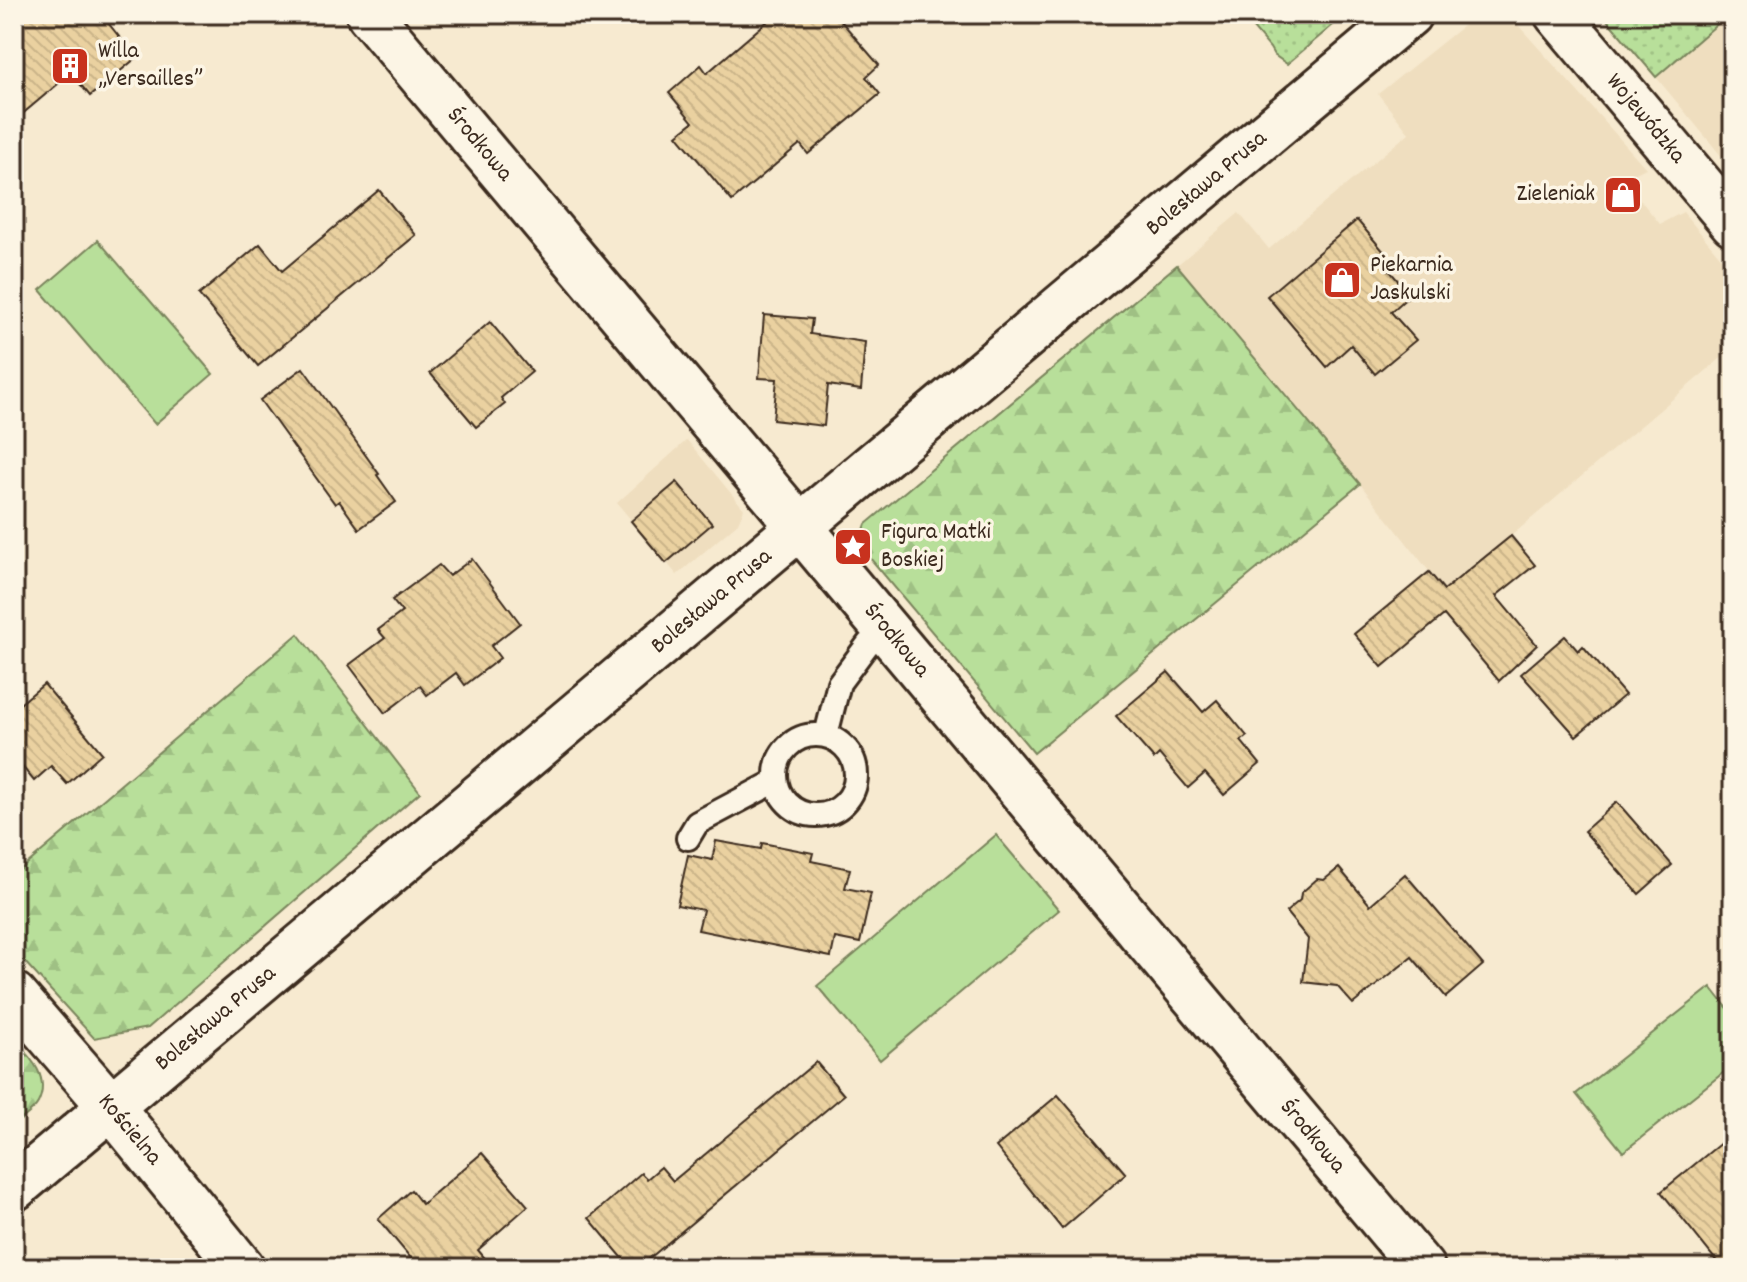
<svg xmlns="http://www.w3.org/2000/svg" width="1747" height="1282" viewBox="0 0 1747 1282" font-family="Dekko,sans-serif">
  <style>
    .built { fill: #efdebf }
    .grass { fill: url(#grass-dots); stroke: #7a845c; stroke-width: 2 }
    .forest { fill: url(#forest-firs); stroke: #7a845c; stroke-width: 2 }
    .pitch { fill: #b8df9a; stroke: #7a845c; stroke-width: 2 }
    .building { fill: url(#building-back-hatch); stroke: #3b2a1e; stroke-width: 2 }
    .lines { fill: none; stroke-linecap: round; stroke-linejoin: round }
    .lane-casing { stroke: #3b2a1e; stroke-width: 28 }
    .street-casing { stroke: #3b2a1e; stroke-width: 50 }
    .secondary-casing { stroke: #3b2a1e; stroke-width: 50 }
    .lane { stroke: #fcf5e5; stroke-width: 22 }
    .street { stroke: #fcf5e5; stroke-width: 44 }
    .secondary { stroke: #fcf5e5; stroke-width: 44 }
    .labels { text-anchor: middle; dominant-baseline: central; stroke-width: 7; stroke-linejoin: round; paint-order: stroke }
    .poi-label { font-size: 24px; fill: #3b2a1e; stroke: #fcf5e5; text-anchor: start }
    .street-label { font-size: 24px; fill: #3b2a1e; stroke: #fcf5e5 }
  </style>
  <defs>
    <pattern id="grass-dots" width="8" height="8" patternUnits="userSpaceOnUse" patternTransform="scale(2)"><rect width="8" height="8" fill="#b8df9a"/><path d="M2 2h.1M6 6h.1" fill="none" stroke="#9fc084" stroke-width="1.8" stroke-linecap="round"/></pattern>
    <pattern id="forest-firs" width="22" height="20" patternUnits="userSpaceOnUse" patternTransform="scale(2)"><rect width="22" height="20" fill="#b8df9a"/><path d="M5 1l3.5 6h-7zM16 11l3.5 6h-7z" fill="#9fc084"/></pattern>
    <pattern id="building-back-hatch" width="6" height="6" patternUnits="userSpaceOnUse" patternTransform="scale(2)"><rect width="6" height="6" fill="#ead1a0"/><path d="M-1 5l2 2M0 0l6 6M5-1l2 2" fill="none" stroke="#cab489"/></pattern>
  </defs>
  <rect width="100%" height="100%" fill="#f7ead0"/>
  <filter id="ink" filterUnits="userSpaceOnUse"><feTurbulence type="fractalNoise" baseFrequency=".0125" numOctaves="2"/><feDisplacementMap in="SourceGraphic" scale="16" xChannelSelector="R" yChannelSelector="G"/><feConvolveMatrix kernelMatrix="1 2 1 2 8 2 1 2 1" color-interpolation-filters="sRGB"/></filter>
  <g filter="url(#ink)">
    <!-- built -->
    <g class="built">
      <path d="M1478,14L1509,15L1646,168L1623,179L1660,224L1683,212L1733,272V348L1511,536L1444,590L1360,484L1177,265L1239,213L1269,249L1409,133L1378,94Z"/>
      <path d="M1729,14H1733V170L1656,77Z"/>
      <path d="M687,440L744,509L738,523L677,575L617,503Z"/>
    </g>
    <!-- grass -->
    <g class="grass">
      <path d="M1241,14H1346L1287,64L1274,55L1270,48Z"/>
      <path d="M1602,14H1729L1656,77Z"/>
    </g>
    <!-- forest -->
    <g class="forest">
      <path d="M1177,265L1360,484L1034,753L859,545L866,524Z"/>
      <path d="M298,634L420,792L148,1028L94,1038L14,950V875Z"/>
      <path d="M14,1040C30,1057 51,1077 38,1103C34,1111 21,1119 14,1125Z"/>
    </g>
    <!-- pitch -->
    <g class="pitch">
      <path d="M98,240L213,374L155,424L40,290Z"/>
      <path d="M996,835L1059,910L880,1060L817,986Z"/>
      <path d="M1711,987L1733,1015V1065L1623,1152L1576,1094Z"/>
    </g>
    <!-- building -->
    <g class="building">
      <path d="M14,14H101L136,58L90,96L71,73L14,121Z"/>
      <path d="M776,14H835L879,65L866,77L880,94L808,154L800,144L732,201L677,135L693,122L669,93L701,65L707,73Z"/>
      <path d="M379,190L416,235L258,366L199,295L260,244L282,271Z"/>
      <path d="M1357,220L1390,259L1384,264L1410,295L1391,312L1416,340L1375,374L1351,345L1327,367L1267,296Z"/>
      <path d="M764,315L812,319L810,334L865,342L861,390L828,385L824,426L773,420L777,379L759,378Z"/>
      <path d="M490,322L532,372L501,398L505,404L476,427L430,373Z"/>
      <path d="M303,368L379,474L377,475L396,502L359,529L339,501L335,504L260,400Z"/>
      <path d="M677,482L712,524L666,563L631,521Z"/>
      <path d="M1511,536L1535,565L1496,596L1537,645L1499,681L1444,615L1382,667L1354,634L1429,572L1444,590Z"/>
      <path d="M472,559L520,623L491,646L500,658L465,685L456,673L427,695L420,686L385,713L349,665L385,638L378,630L402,612L392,600L439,565L449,576Z"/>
      <path d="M1565,636L1578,651L1583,646L1625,695L1576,736L1521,674Z"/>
      <path d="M1168,672L1203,712L1217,700L1247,736L1241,741L1260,764L1224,795L1205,773L1188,788L1159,754L1154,759L1116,716Z"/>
      <path d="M44,684L102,753L67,784L51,766L34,781L14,757V709Z"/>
      <path d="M1617,802L1672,865L1639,894L1584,831Z"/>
      <path d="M716,841L761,849L762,843L813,853L811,861L850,869L845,888L871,893L860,943L835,938L831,957L698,930L703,910L677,905L688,855L712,860Z"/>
      <path d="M1339,868L1370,905L1405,874L1483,965L1446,997L1412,957L1353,1004L1337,986L1303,982L1308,939L1286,912L1300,900L1301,893L1317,879L1324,880Z"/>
      <path d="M816,1062L844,1095L638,1268H631L589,1218L641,1173L647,1179L661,1167L673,1181Z"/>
      <path d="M1058,1095L1126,1174L1062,1229L996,1147Z"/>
      <path d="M1733,1133V1268H1722L1661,1192Z"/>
      <path d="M482,1153L528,1206L478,1250L493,1268H419L378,1219L411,1190L422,1204Z"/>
    </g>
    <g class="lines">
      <defs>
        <g id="lane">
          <circle cx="816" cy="775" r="40"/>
          <path d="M826,735L839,683L868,644L888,632"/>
          <path d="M688,838L697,823L776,781"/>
        </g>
        <g id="street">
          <path d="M369,14L1422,1268"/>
          <path d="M1557,14L1733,223"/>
          <path d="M14,995L111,1107L242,1268"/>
        </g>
        <path id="secondary" d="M14,1188L1409,14"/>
      </defs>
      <!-- lane casing -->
      <use href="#lane" class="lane-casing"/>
      <!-- street casing -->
      <use href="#street" class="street-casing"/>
      <!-- secondary casing -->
      <use href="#secondary" class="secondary-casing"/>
      <!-- lane -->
      <use href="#lane" class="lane"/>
      <!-- street -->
      <use href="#street" class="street"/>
      <!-- secondary -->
      <use href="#secondary" class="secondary"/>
    </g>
  </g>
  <!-- icons -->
  <defs>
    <symbol id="building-square" viewBox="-11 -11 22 22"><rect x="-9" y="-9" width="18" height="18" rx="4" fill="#c8321e" stroke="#fcf5e5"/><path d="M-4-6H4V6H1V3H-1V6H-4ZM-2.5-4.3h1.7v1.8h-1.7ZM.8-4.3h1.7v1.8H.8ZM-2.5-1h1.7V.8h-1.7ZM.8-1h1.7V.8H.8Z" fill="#fff"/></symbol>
    <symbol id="shop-square" viewBox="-11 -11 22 22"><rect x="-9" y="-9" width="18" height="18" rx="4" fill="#c8321e" stroke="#fcf5e5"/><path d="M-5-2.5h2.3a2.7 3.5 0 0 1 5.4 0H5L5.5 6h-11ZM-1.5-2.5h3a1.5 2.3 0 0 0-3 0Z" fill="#fff"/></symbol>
    <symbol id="sight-square" viewBox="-11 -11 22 22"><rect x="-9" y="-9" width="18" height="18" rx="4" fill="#c8321e" stroke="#fcf5e5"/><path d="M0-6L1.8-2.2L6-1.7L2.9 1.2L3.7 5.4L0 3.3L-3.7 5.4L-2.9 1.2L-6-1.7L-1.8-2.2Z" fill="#fff"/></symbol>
  </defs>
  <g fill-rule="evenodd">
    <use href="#building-square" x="48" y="44" width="44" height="44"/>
    <use href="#shop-square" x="1601" y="173" width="44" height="44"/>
    <use href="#shop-square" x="1320" y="258" width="44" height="44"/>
    <use href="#sight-square" x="831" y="525" width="44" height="44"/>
  </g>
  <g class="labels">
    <!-- poi labels -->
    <g class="poi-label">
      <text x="98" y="52">Willa<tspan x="98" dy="28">„Versailles”</tspan></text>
      <text x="1595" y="195" text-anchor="end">Zieleniak</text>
      <text x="1370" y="266">Piekarnia<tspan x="1370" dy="28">Jaskulski</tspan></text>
      <text x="881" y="533">Figura Matki<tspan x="881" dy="28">Boskiej</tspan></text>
    </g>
    <!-- street labels -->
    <g class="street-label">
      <text transform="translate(1645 119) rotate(50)">Wojewódzka</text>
      <text transform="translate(479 145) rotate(50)">Środkowa</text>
      <text transform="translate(1207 184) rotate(-40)">Bolesława Prusa</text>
      <text transform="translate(712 602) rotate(-40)">Bolesława Prusa</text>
      <text transform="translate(896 641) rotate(50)">Środkowa</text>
      <text transform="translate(216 1019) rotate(-40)">Bolesława Prusa</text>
      <text transform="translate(129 1130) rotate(50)">Kościelna</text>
      <text transform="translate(1312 1137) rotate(50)">Środkowa</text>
    </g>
  </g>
  <!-- margin -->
  <rect width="1747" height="1282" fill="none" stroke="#fcf5e5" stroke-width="48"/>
  <rect x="24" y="24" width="1699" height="1234" fill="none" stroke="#3b2a1e" stroke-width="3" filter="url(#ink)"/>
</svg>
